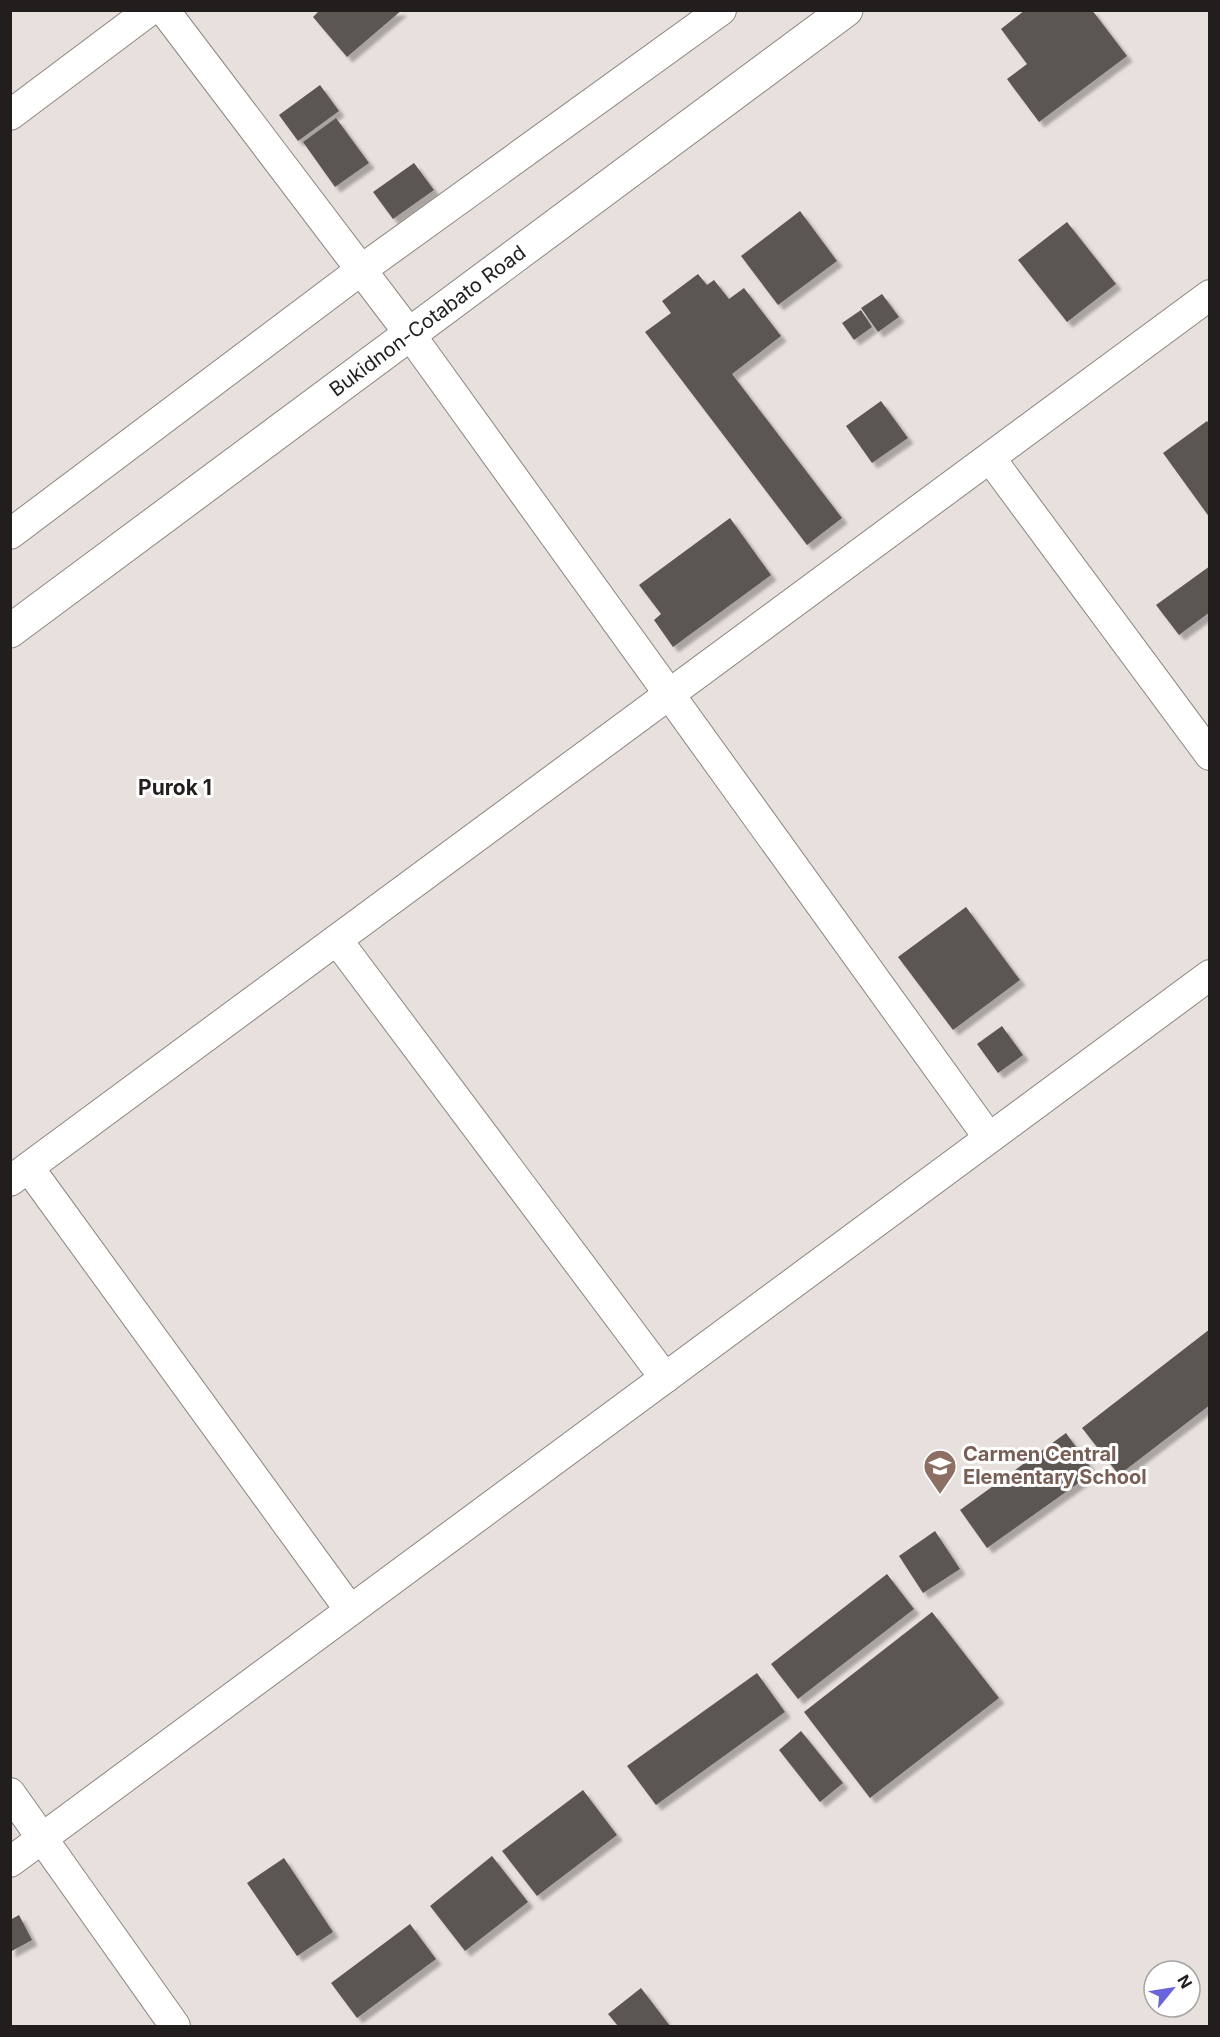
<svg xmlns="http://www.w3.org/2000/svg" width="1220" height="2037" viewBox="0 0 1220 2037" font-family="Inter,sans-serif">
  <style>
    .building { fill: #5c5653; filter: url(#shadow) }
    .lines { fill: none; stroke-linecap: round; stroke-linejoin: round }
    .minor-casing { stroke: #8c8582; stroke-width: 32 }
    .trunk-casing { stroke: #8c8582; stroke-width: 35 }
    .minor { stroke: #fff; stroke-width: 30 }
    .trunk { stroke: #fff; stroke-width: 33 }
    .labels { text-anchor: middle; dominant-baseline: central; stroke-width: 6; stroke-linejoin: round; paint-order: stroke }
    .street-label { font-size: 20px; fill: #211e1d; stroke: #fff }
    .education-label { font-size: 20px; font-weight: bold; fill: #785e54; stroke: #fff; text-anchor: start }
    .neighbourhood-label { font-size: 21px; font-weight: bold; fill: #211e1d; stroke: #fff }
  </style>
  <defs>
    <filter id="shadow"><feDropShadow dx="5.5" dy="5.5" stdDeviation="1.5" flood-color="#0004"/></filter>
  </defs>
  <rect width="100%" height="100%" fill="#e7e0dc"/>
  <!-- building -->
  <g class="building">
    <path d="M320,10H402L347,57L313,17Z"/>
    <path d="M1025,10H1092L1127,56L1039,122L1007,79L1027,64L1001,29Z"/>
    <path d="M320,85L339,111L298,141L279,115Z"/>
    <path d="M336,118L369,163L335,187L303,142Z"/>
    <path d="M414,163L434,190L393,219L373,192Z"/>
    <path d="M800,211L837,261L778,305L741,256Z"/>
    <path d="M1067,222L1116,284L1067,322L1018,260Z"/>
    <path d="M698,274L707,285L714,280L729,299L744,288L781,336L732,374L842,518L807,545L645,332L671,313L662,301Z"/>
    <path d="M882,294L899,317L878,332L861,308Z"/>
    <path d="M861,310L872,327L854,340L842,323Z"/>
    <path d="M881,401L908,438L872,463L846,426Z"/>
    <path d="M1207,421L1210,425V518L1163,453Z"/>
    <path d="M730,518L771,575L673,647L654,620L661,614L639,585Z"/>
    <path d="M1210,566V612L1179,635L1156,605Z"/>
    <path d="M966,907L1020,980L953,1030L898,957Z"/>
    <path d="M1002,1026L1023,1055L998,1073L977,1044Z"/>
    <path d="M1210,1329V1405L1119,1475L1082,1428Z"/>
    <path d="M1066,1433L1094,1472L987,1548L960,1510Z"/>
    <path d="M935,1531L960,1569L923,1593L899,1556Z"/>
    <path d="M887,1574L914,1609L798,1699L771,1664Z"/>
    <path d="M932,1612L999,1698L870,1798L804,1712Z"/>
    <path d="M757,1673L785,1712L656,1805L627,1766Z"/>
    <path d="M801,1731L843,1783L820,1802L779,1750Z"/>
    <path d="M583,1790L617,1835L537,1896L502,1851Z"/>
    <path d="M492,1856L528,1902L465,1951L430,1906Z"/>
    <path d="M284,1858L333,1932L297,1956L247,1883Z"/>
    <path d="M19,1915L32,1940L10,1952V1920Z"/>
    <path d="M410,1924L436,1959L357,2018L331,1983Z"/>
    <path d="M641,1988L670,2026H618L608,2014Z"/>
  </g>
  <g class="lines">
    <defs>
      <g id="minor">
        <path d="M164,10L409,333L989,1138"/>
        <path d="M10,115L150,10"/>
        <path d="M990,458L1210,755"/>
        <path d="M10,534L361,270L721,10"/>
        <path d="M337,940L665,1378"/>
        <path d="M29,1168L350,1610"/>
        <path d="M10,1181L1210,295"/>
        <path d="M10,1793L175,2026"/>
        <path d="M10,1862L1210,975"/>
      </g>
      <g id="trunk">
        <path id="s1" d="M10,631L846,10"/>
      </g>
    </defs>
    <!-- minor casing -->
    <use href="#minor" class="minor-casing"/>
    <!-- trunk casing -->
    <use href="#trunk" class="trunk-casing"/>
    <!-- minor -->
    <use href="#minor" class="minor"/>
    <!-- trunk -->
    <use href="#trunk" class="trunk"/>
  </g>
  <!-- icons -->
  <defs>
    <symbol id="school-pin" viewBox="-11 -11 22 30"><path d="M0 17L-7.5 6A9.5 9.5 0 1 1 7.5 6Z" fill="#8d6e63" stroke="#fff"/><path d="M0-5L7-2L0 1L-7-2ZM-4 1L0 2.5L4 1V4Q0 6-4 4Z" fill="#fff"/></symbol>
  </defs>
  <g fill-rule="evenodd">
    <use href="#school-pin" x="921" y="1447" width="38" height="52"/>
  </g>
  <g class="labels">
    <!-- street labels -->
    <g class="street-label">
      <text stroke="none"><textPath href="#s1" startOffset="520">Bukidnon-Cotabato Road</textPath></text>
    </g>
    <!-- education labels -->
    <g class="education-label">
      <text x="963" y="1454">Carmen Central<tspan x="963" dy="23">Elementary School</tspan></text>
    </g>
    <!-- neighbourhood labels -->
    <g class="neighbourhood-label">
      <text x="175" y="787">Purok 1</text>
    </g>
  </g>
  <!-- border -->
  <rect width="1220" height="2037" fill="none" stroke="#211e1d" stroke-width="24"/>
  <!-- north arrow -->
  <g transform="translate(1172 1989) rotate(60)"><circle r="28" fill="#ffffff" stroke="#a6a5a5" stroke-width="1.5"/>
  <path d="M0-4.5L10 22L0 15L-10 22Z" fill="#6865df"/>
  <text y="-9" font-size="16" font-weight="bold" text-anchor="middle" fill="#211e1d">N</text>
  </g>
</svg>
